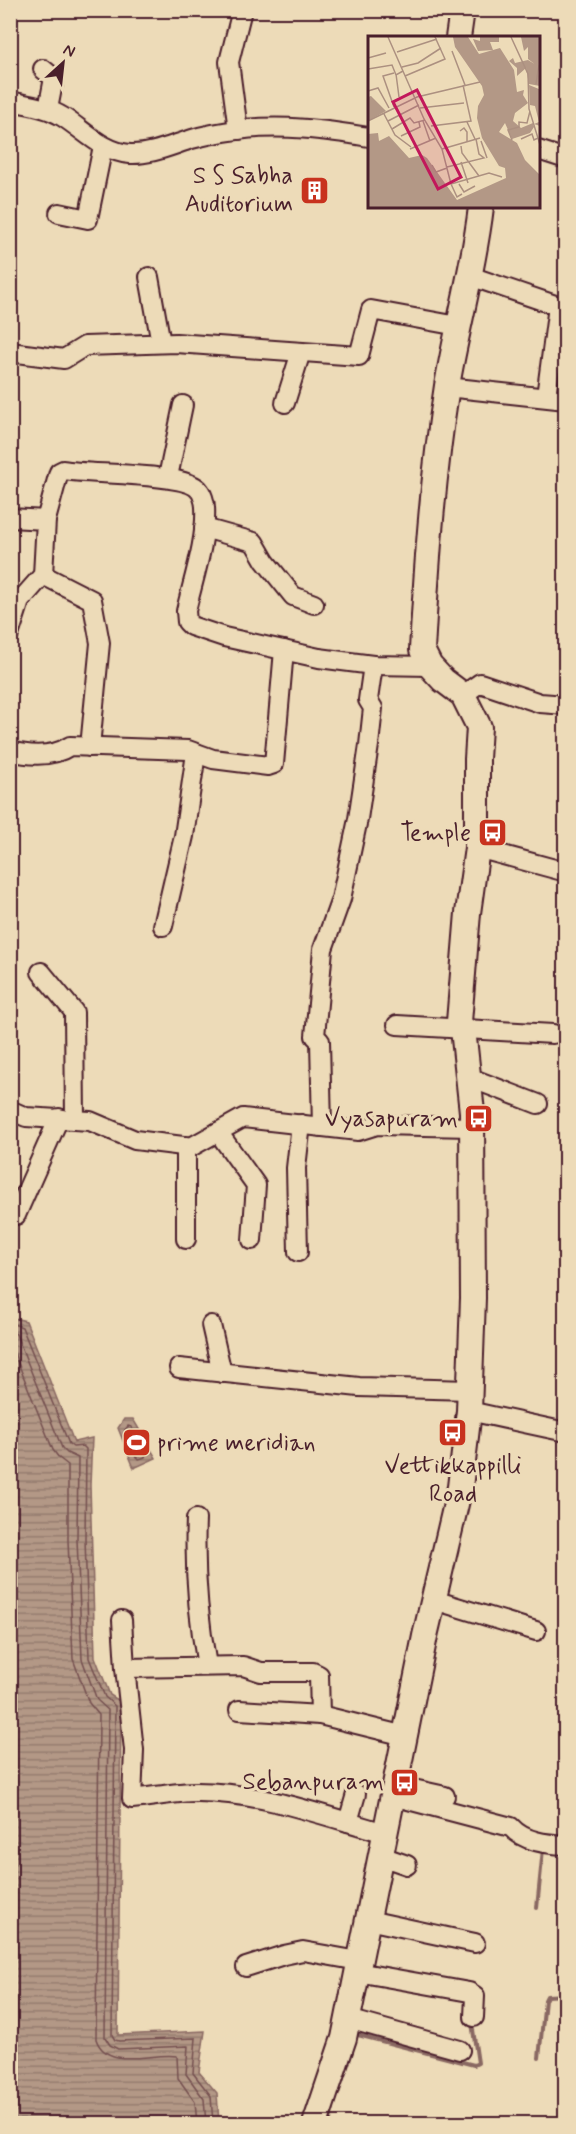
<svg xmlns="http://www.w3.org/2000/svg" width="576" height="2134" viewBox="0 0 576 2134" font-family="Mynerve,sans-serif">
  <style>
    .water { fill: url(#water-rules); stroke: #896862; stroke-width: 1.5 }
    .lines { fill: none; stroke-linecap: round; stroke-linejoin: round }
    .shore { stroke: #744f4f; stroke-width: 1.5 }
    .stream { stroke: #896862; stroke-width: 4 }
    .minor-casing { stroke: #4a1f2b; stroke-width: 22 }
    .major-casing { stroke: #4a1f2b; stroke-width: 28 }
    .minor { stroke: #eddbb8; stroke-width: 18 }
    .major { stroke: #eddbb8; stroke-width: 24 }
    .labels { text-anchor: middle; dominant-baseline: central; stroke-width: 6; stroke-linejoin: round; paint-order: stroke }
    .poi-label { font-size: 24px; fill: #4a1f2b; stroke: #eddbb8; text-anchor: end }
    .inset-road { fill: none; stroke: #ac9080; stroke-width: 1.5 }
    .view { fill: #c2185b; fill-opacity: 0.15; stroke: #c2185b; stroke-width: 3 }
    .inset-edge { fill: none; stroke: #4a1f2b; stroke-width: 3 }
  </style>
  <defs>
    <pattern id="water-rules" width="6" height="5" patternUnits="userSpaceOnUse" patternTransform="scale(1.5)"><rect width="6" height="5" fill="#b39886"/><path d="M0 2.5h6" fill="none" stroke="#947b6e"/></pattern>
  </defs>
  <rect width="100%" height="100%" fill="#eddbb8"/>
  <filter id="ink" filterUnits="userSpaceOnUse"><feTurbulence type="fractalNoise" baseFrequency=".0167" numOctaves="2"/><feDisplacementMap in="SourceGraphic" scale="12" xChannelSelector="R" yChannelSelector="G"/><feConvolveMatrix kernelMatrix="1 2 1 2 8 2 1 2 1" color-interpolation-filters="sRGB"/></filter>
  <g filter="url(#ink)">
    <!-- water -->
    <g class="water">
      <path d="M10,1317L26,1321L74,1442L92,1438L90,1485L95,1657L110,1695L121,1702L118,2035L205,2031L199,2072L217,2093L219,2123H11Z"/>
      <path d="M124,1419H133L156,1458L134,1468L118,1428Z"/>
    </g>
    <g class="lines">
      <!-- shore -->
      <g class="shore">
        <path d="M10,1323L22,1327L69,1444L73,1447L83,1446L86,1449L85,1539L89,1658L105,1697L115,1706L112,2035L115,2040L119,2041L196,2038L193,2073L211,2096L213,2124"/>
        <path d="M10,1331L16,1334L62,1448L67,1453L78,1458L77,1539L82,1659L97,1700L108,1710L105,2037L110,2045L118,2049L188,2046L186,2074L204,2099L206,2124"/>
        <path d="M10,1343L53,1450L59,1458L68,1465V1540L73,1659L89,1703L99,1715L96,2039C107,2071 152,2052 177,2056L178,2078L195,2102L197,2124"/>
        <path d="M128,1426L131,1427L146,1453L145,1457L139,1459L136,1457L125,1430Z"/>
      </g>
      <!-- stream -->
      <g class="stream">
        <path d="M537,1908L543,1849"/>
        <path d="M354,2034L474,2065L478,2063L472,2023"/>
        <path d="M539,2058L545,2000L547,1996L566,1995"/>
        <path d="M329,2124L333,2107"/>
      </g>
      <defs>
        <g id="minor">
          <path d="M43,69L54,78L48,109"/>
          <path d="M10,101C28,105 47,107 63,117C85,131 103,152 130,154C151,155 172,145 192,139C206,135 222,132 237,130C281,124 326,130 369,137"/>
          <path d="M238,130L229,62L242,10"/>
          <path d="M538,150L566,159"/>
          <path d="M59,213L88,219L103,146"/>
          <path d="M470,276L558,306L546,397"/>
          <path d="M149,277L161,343"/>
          <path d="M10,352L64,359L85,346L176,343L359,356L371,310L458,326"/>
          <path d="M447,387L566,400"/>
          <path d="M285,403L301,352"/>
          <path d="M168,477L183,405"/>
          <path d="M10,518L46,520L59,472L63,470C89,475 186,472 199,490C202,493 205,502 205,507C207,539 193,580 186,611L187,622L191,626L224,637L319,658L373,665L430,666"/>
          <path d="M204,528L254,542L265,561L293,596L314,604"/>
          <path d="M43,575L92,600L100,643L90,747"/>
          <path d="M10,632L20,601L43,575L46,520"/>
          <path d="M463,695L480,683L540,703L566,705"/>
          <path d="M10,751C30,756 53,757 70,746L188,750L213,759L268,766L274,764L284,650"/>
          <path d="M477,848L566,872"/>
          <path d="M163,926L184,836L196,753"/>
          <path d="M41,972L74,1012L75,1120"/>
          <path d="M397,1025L553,1034"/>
          <path d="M468,1077L538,1104"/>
          <path d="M10,1110L26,1117L90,1121L135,1140L191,1147L243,1118L358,1131L377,1125L472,1127"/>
          <path d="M322,1127L320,1041L315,1036L323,949L341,899L358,819L369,745L373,708L368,700L373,665"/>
          <path d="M218,1132L256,1185L252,1240"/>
          <path d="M10,1214L16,1215L59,1118"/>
          <path d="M186,1239V1146"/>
          <path d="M298,1252L296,1168L301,1124"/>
          <path d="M211,1325L222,1373"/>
          <path d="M179,1368L359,1387L470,1390"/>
          <path d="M469,1411L566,1432"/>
          <path d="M196,1519C194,1568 198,1617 207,1666"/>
          <path d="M434,1600L536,1631"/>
          <path d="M122,1620L125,1668L134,1750L132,1799C153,1797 176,1792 197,1792C261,1792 324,1816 385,1833"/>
          <path d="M125,1668L243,1666L261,1672H313L319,1675L320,1715L405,1736"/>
          <path d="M239,1710L320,1715"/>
          <path d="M395,1785L445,1796"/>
          <path d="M393,1796L511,1827C524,1842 547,1844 566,1845"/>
          <path d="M348,1822L356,1794"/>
          <path d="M381,1856L407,1865"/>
          <path d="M368,1920L475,1943"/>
          <path d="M246,1967L284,1955L303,1951L359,1961"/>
          <path d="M357,1972L469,1992L475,1996L474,2017"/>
          <path d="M348,2019L460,2050"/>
        </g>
        <g id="major">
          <path d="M458,38L462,10"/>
          <path d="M315,2124L344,2038L425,1636L460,1487L469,1411L473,1298L472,1112L463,1029L459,1022L468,913L477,848V759L479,727L463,695L443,680L430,666L422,650C427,561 433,474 447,386C457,326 474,268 481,207"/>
        </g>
      </defs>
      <!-- minor casing -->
      <use href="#minor" class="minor-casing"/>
      <!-- major casing -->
      <use href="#major" class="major-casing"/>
      <!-- minor -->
      <use href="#minor" class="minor"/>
      <!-- major -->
      <use href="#major" class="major"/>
    </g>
  </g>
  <!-- icons -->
  <defs>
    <symbol id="building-square" viewBox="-11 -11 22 22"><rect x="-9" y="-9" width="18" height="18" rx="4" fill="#c8321e" stroke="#eddbb8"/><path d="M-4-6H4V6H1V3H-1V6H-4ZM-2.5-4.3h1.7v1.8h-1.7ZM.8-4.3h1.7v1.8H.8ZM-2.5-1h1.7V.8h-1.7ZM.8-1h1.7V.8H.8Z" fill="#fff"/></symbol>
    <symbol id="bus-square" viewBox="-11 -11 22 22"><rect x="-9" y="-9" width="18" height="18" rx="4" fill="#c8321e" stroke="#eddbb8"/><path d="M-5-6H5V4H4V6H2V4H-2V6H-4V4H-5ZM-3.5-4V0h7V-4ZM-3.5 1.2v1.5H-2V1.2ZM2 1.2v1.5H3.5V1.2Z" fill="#fff"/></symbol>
    <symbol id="stadium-square" viewBox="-11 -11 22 22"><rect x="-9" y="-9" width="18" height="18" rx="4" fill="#c8321e" stroke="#eddbb8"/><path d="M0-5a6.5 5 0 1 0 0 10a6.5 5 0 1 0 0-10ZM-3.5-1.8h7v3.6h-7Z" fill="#fff"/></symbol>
  </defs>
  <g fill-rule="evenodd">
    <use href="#building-square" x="298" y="174" width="33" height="33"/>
    <use href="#bus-square" x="476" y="816" width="33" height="33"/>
    <use href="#bus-square" x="462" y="1102" width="33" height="33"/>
    <use href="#bus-square" x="436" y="1416" width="33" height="33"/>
    <use href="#stadium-square" x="120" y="1426" width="33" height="33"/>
    <use href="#bus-square" x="388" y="1766" width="33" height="33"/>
  </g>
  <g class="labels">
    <!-- poi labels -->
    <g class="poi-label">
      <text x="293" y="176">S S Sabha<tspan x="293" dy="28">Auditorium</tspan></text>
      <text x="471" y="833">Temple</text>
      <text x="458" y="1119">Vyasapuram</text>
      <text x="157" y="1443" text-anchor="start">prime meridian</text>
      <text x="453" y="1466" text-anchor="middle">Vettikkappilli<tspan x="453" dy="28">Road</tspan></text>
      <text x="384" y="1782">Sebanpuram</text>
    </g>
  </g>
  <!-- overview -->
  <g transform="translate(368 36)">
    <rect width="172" height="172" fill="#eddbb8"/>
    <path d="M85,1H100L111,18L132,12L146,34L149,56L156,54L155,59L160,67L147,77L145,85L153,92L165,87L166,91L162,97L144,103L137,87L131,96L149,107L157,124L172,139V172H0V98L10,97L11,105L21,100L41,122L54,119L59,122L89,164L138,142L137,132L131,130L114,102L109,82L110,70L116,59L114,50L87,11ZM112,1H131V6H122L125,14L110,15L105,3L112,5ZM153,1H172V32L160,23V11L156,15ZM145,22L147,27L160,24L170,30L172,50L161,48L158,32L149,40V32L141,25ZM161,49L171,53L172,90L166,88L171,86L167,70L162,69ZM3,60L18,75L0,85V61Z" fill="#b39886"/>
    <path class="inset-road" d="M20,1L56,83L74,113L83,148M143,1L160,38L161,73L173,112M84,15L97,49M29,16L69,3M0,22L18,17M34,31L50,27L73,12M0,33L24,29L28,39L35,35M28,38L31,61M37,40L77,23L67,1M168,48L171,29M0,55L10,52L21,72M26,71L15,40L26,37M52,72L96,67M16,78L27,99L43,111M0,85L49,61L112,46M20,85L51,69M55,85L62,105M99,86L107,103M63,90L103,85L95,49M24,93L42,82L46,87L57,84M92,95L96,92L99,96V106M33,100L52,91L51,86M153,103L164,98L166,104L170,102M144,104L140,94L151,91V86L159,87L162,75M113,105L119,122M93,110L94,117L111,140M42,113L68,102M74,113L112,102M93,126L100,147M64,129L68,136L79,132M79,131L116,122L111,118L108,103M91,148L96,156L107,150M94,158L89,161L83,148L121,137L134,141"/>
    <path class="view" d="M49,54L93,141L70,153L25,66Z"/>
    <rect width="172" height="172" class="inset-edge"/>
  </g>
  <!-- margin -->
  <rect width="576" height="2134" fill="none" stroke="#eddbb8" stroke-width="36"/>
  <rect x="18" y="18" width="540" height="2098" fill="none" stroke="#4a1f2b" stroke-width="2" filter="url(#ink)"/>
  <!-- north arrow -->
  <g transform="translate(63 63) rotate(27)" stroke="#eddbb8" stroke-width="4.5" paint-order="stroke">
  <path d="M0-4.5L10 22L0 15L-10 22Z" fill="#4a1f2b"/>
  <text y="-9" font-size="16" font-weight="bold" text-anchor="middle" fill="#4a1f2b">N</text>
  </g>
</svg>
